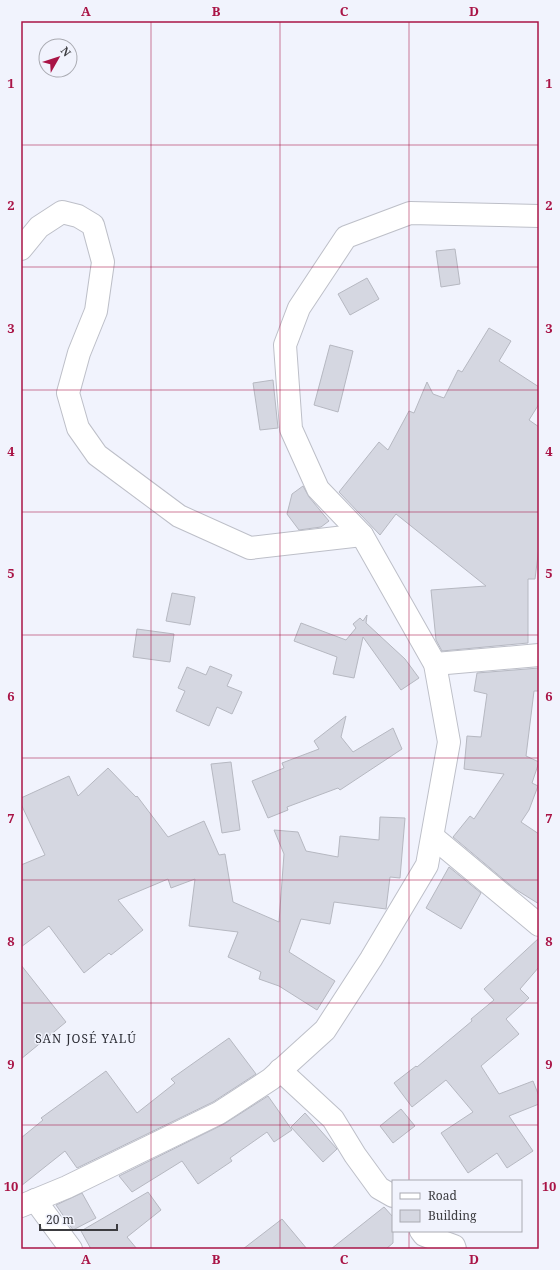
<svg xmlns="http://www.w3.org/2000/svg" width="560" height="1270" viewBox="0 0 560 1270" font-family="'Noto Serif',serif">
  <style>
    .building { fill: #d5d7e1; stroke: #b6b8c1 }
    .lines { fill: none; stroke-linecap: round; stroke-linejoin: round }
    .street-casing { stroke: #bdbfc8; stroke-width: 24 }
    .street { stroke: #fff; stroke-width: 22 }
    .grid { fill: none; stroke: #a91446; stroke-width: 1; stroke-opacity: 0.55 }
    .labels { text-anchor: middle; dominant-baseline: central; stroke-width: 3; stroke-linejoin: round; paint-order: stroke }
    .quarter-label { font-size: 12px; letter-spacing: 1px; fill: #2d2e36; stroke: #f1f3fd }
    .neatline { fill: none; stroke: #a91446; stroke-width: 1.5 }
    .grid-label { font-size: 13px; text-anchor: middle; font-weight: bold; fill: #a91446 }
  </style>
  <rect width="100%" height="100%" fill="#f1f3fd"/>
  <!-- building -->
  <g class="building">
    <path d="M455,249L460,284L441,287L436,251Z"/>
    <path d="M367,278L379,299L350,315L338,294Z"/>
    <path d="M489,328L511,341L499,361L539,387V404L529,420L539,427V547L535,579H528V643L442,651L436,640L431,590L486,586L396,514L380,535L339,492L379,442L388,450L409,411L414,413L427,382L433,394L444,398L458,370L462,372Z"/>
    <path d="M330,345L353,351L338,412L314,405Z"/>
    <path d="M273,380L278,428L260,430L253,383Z"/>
    <path d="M303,486L309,497L329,521L321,527L299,530L287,514L292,494Z"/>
    <path d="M172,593L195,597L190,625L166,621Z"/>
    <path d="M367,615L366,623L405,659L419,678L401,690L363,637L354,678L333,674L337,657L294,641L301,623L346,640L356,628L353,624L360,618L363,621Z"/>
    <path d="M137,629L174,634L170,662L133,657Z"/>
    <path d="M210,666L232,675L227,686L242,692L232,714L217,707L209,726L176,711L185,691L178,688L187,667L206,675Z"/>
    <path d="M539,668V691H534L526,756L539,762L532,783L538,786L529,810L521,822L539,834V904L515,889L453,837L470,816L474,819L504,774L464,769L467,736L481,737L487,694L474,691L477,673Z"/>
    <path d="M346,716L341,737L353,752L393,728L402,749L340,790L338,788L287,807L288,810L268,818L252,781L284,768L282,763L319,749L314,741Z"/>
    <path d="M231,762L240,830L222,833L211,764Z"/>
    <path d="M108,768L136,797L137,796L168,837L204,821L219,855L225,854L233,902L279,922L284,854L274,830L298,832L306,851L338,857L340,836L379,840L380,817L405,818L400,878L390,877L386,909L334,902L330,924L301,919L289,952L335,981L317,1010L279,986L259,979L261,972L228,957L238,932L189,926L195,879L171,888L168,879L118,900L143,930L111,955L109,953L84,973L49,926L21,947V865L45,855L21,804V798L69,776L78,796Z"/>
    <path d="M449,867L481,893L461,929L426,908Z"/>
    <path d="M539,938V967L520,989L529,998L506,1019L519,1034L481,1066L499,1094L533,1081L539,1096V1104L509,1116L533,1151L507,1168L497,1153L468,1173L441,1133L473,1112L446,1080L412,1107L394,1083L416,1066L417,1067L472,1021L471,1019L494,1000L484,989Z"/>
    <path d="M21,965L66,1022L21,1059Z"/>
    <path d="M229,1038L256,1074L213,1102L77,1168L65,1151L21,1186V1138L43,1120L41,1118L106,1071L137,1113L175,1083L171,1079Z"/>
    <path d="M268,1096L292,1130L274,1142L267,1132L230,1158L232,1161L198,1184L182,1161L132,1192L119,1176L224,1124Z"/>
    <path d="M401,1109L415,1126L393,1143L380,1126Z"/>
    <path d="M305,1113L337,1149L323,1162L291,1127Z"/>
    <path d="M148,1192L161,1210L127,1237L137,1249H91L81,1231Z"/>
    <path d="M82,1193L96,1218L73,1230L56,1205Z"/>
    <path d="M384,1207L393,1217V1243L386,1249H331Z"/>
    <path d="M282,1219L307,1249H243Z"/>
  </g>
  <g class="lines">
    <defs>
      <g id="street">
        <path d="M21,249L39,227L62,212L78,216L93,225L103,262L96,311L79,353L68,393L78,428L97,455L179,516L250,548L362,535"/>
        <path d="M435,664L539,655"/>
        <path d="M433,837L539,925"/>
        <path d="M280,1070L333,1119L355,1155L379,1188L393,1196"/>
        <path d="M35,1200L71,1249"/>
        <path d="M21,1206L67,1187L219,1113L271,1079L325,1030L371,959L427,865L449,742L435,664L362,535L318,489L291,429L285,345L299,308L346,237L410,213L539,216"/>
        <path d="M421,1231L424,1235L454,1246L455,1249"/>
      </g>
    </defs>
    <!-- street casing -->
    <use href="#street" class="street-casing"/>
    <!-- street -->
    <use href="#street" class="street"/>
  </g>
  <!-- grid -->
  <path class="grid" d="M151,21V1249M280,21V1249M409,21V1181M21,145H539M21,267H539M21,390H539M21,512H539M21,635H539M21,758H539M21,880H539M21,1003H539M21,1125H539M409,1231V1249"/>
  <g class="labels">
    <!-- quarter labels -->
    <g class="quarter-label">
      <text x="86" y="1038">SAN JOSÉ YALÚ</text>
    </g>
  </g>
  <!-- border -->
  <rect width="560" height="1270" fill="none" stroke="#f1f3fd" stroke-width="44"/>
  <!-- legend -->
  <rect x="392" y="1180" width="130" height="52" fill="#f1f3fd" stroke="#a9aab1"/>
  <rect x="400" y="1193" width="20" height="6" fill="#ffffff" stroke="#a9aab1"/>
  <text x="428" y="1200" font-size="12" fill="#3c3c40">Road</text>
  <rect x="400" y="1210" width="20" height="12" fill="#d5d7e1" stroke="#a9aab1"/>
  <text x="428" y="1220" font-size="12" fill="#3c3c40">Building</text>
  <!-- north arrow -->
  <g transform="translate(58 58) rotate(51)"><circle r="19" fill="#f1f3fd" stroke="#a9aab1"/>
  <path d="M0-3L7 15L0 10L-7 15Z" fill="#a91446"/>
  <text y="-6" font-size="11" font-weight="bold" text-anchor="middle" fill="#3c3c40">N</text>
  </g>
  <!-- scale -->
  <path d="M40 1224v6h77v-6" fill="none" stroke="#3c3c40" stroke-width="2"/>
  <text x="46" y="1224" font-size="12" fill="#3c3c40" stroke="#f1f3fd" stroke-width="3" paint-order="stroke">20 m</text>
  <rect x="22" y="22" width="516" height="1226" class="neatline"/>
  <g class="grid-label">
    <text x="86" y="16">A</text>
    <text x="216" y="16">B</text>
    <text x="344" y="16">C</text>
    <text x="474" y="16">D</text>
    <text x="11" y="88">1</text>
    <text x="549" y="88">1</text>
    <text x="11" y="210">2</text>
    <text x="549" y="210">2</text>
    <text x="11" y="333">3</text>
    <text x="549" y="333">3</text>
    <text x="11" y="456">4</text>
    <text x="549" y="456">4</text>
    <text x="11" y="578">5</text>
    <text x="549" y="578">5</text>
    <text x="11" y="701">6</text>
    <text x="549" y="701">6</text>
    <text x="11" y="823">7</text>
    <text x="549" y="823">7</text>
    <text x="11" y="946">8</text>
    <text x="549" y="946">8</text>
    <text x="11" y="1069">9</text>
    <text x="549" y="1069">9</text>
    <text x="11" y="1191">10</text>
    <text x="549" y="1191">10</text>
    <text x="86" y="1264">A</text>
    <text x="216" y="1264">B</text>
    <text x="344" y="1264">C</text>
    <text x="474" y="1264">D</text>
  </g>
</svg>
